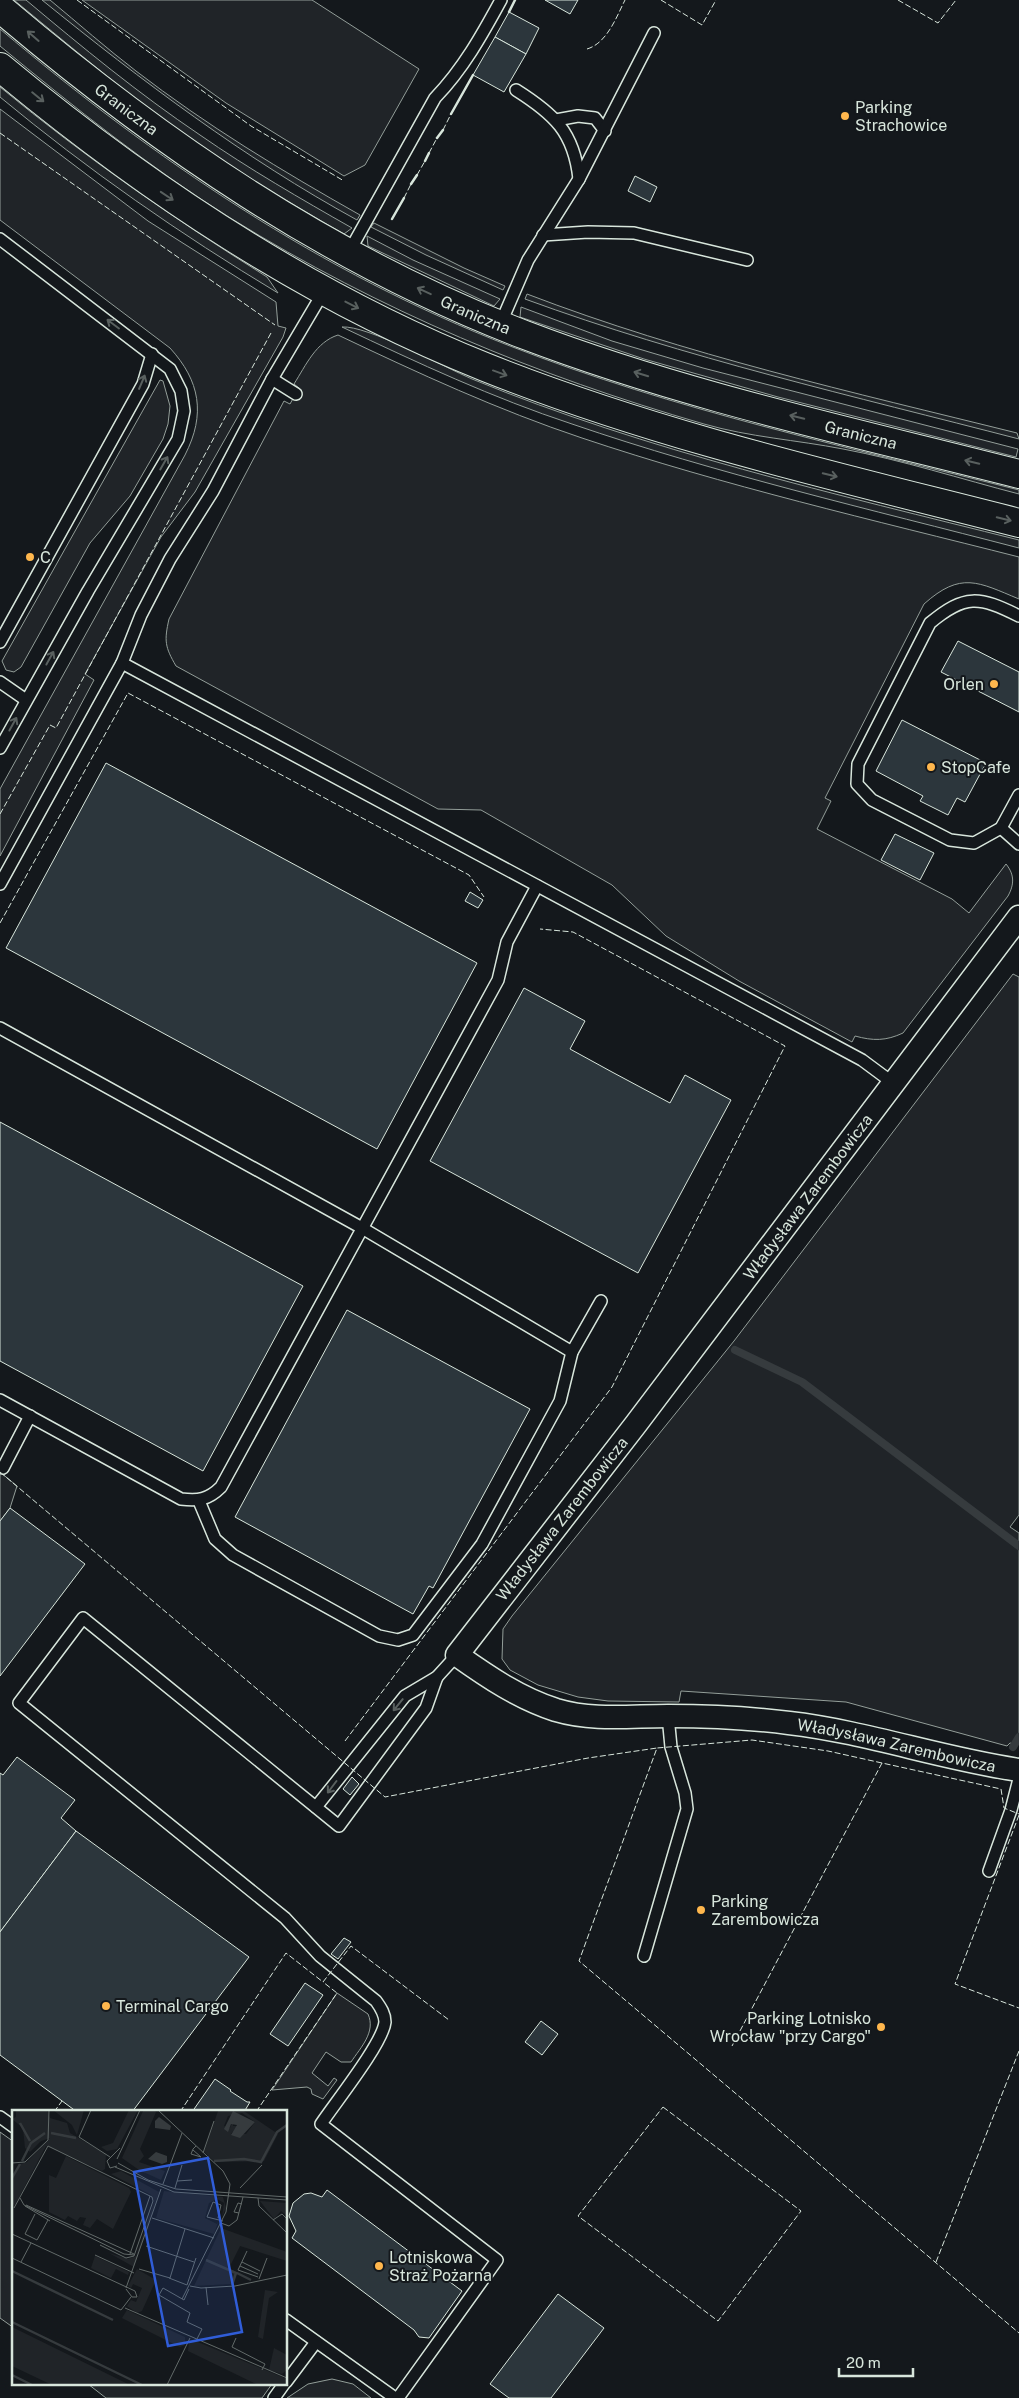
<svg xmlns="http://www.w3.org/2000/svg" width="1019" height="2398" viewBox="0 0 1019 2398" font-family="'Public Sans',sans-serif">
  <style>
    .green { fill: #202428; stroke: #939e99 }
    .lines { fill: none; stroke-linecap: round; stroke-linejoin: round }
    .stream { stroke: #363b3e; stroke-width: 8 }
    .building { fill: #2c363c; stroke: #d8e6dc }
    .service-casing { stroke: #d8e6dc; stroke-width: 14 }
    .minor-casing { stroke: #d8e6dc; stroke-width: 25 }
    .secondary-casing { stroke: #d8e6dc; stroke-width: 30 }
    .service { stroke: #14181c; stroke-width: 11 }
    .minor { stroke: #14181c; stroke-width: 22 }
    .secondary { stroke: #14181c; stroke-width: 28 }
    .fence { stroke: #d8e6dc; stroke-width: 1; stroke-dasharray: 6 2.5; stroke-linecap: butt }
    .wall { stroke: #d8e6dc; stroke-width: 2.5 }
    .oneway { stroke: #59605f }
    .poi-dot { fill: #ffb74d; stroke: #14181c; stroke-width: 2 }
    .labels { text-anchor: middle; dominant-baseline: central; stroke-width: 4; stroke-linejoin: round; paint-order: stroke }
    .poi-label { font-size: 16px; fill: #d8e6dc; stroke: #14181c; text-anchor: start }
    .street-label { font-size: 16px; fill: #d8e6dc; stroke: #14181c }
    .inset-river { fill: none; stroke: #363b3e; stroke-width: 2.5 }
    .inset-road { fill: none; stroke: #626a69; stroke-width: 1 }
    .view { fill: #305dd8; fill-opacity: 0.15; stroke: #305dd8; stroke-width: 2.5 }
    .inset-edge { fill: none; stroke: #d8e6dc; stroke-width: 2.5 }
  </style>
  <rect width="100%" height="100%" fill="#14181c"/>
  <!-- green -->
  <g class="green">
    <path d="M14,0H26C82,47 139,94 200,135C249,169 301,199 352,228L344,234C284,200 225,164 169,124C116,85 65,42 14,0Z"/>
    <path d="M42,0H50C79,24 106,48 136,71C206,125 282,171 360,215L357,220C244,158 142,81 42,0Z"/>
    <path d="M82,0H312L419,69L365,165L344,176L226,103Z"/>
    <path d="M0,29C154,159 321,273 510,346C674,410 848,447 1019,490V494C961,479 902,460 843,449C797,440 749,437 704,424C537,376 379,310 232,219C150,168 74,107 0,46Z"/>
    <path d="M0,87C86,158 173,218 267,277L278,293C180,234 88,170 0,97Z"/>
    <path d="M0,109L148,221L276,302L278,326L286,328L283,337L195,492L161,537L85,674L94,680L0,856V789L185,455C206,414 200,381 170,348L0,220Z"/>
    <path d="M374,223L464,268L505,286L503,290L426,255L371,227Z"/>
    <path d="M367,236L413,260L500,299L494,306L368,246Z"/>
    <path d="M527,294C686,355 852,392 1017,433L1019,439C853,396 686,358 525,299Z"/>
    <path d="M521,307L612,341L703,368L1018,449L1016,457L778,397L644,359L520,317Z"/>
    <path d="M342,327C367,325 444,367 472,379C648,451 835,494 1019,540V548C869,509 718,474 572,424C493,398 418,363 342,327Z"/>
    <path d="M338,335C418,373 498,410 582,438C725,486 873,520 1019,557V599C978,582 961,571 924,604L825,798L831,801L817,829L952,899L969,913L1006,864C1015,875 1014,885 1008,896L903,1033C886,1041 873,1041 855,1036L852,1042L739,981L666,936L612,885L481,810L438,809L176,666C165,647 164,641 169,619L284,401L290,404L299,388L294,384C306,365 316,342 338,335Z"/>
    <path d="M160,380L163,381L170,406L168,424L163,439L130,496L90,543L21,667L14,672L6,670L2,661Z"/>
    <path d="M1013,974L1019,977V1515L1010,1527L1019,1533V1734L1014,1744L1010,1743L1007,1746L846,1702L681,1691L679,1702L608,1701L578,1697L538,1685L510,1670L502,1659L503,1629L512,1616L734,1341Z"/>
    <path d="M0,1472L17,1486L10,1508L0,1521Z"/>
    <path d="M337,1993L368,2014C376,2032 361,2047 351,2062H341L326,2052L312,2073L328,2086L334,2078L337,2080L323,2099L312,2094L311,2089L307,2087L272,2090Z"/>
    <path d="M0,2132L14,2142V2328L0,2318Z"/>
    <path d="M332,2379L353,2384L371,2398H287L308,2384Z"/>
    <path d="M88,2384H272L262,2398H106Z"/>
  </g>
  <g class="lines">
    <!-- stream -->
    <g class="stream">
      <path d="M735,1350L802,1382L1019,1546"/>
      <path d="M1013,1747L1019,1737"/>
    </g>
  </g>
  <!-- building -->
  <g class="building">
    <path d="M545,0H578L570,14Z"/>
    <path d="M509,12L539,28L526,54L495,37Z"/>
    <path d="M495,37L526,54L504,92L473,75Z"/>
    <path d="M635,176L657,187L650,202L628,191Z"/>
    <path d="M958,641L1019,672V712L941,672Z"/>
    <path d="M902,720L986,763L965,802L957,798L948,815L920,801L923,796L876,771Z"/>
    <path d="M106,763L477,963L377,1149L6,948Z"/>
    <path d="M895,834L934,853L920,880L881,860Z"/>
    <path d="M470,892L483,900L478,908L465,901Z"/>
    <path d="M524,988L585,1021L570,1049L612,1072L670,1103L685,1075L731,1100L638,1273L430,1161Z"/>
    <path d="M0,1122L303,1286L203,1471L0,1361Z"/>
    <path d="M347,1310L530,1409L433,1588L429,1586L413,1614L235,1517Z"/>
    <path d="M10,1508L85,1564L0,1676V1521Z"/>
    <path d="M17,1757L75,1800L61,1818L76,1831L0,1932V1773L3,1775Z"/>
    <path d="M352,1777L359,1784L350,1795L343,1789Z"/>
    <path d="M76,1831L249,1957L132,2112H77L0,2055V1932Z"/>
    <path d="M344,1938L351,1942L338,1959L331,1954Z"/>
    <path d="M305,1983L323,1995L288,2046L270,2034Z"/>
    <path d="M541,2021L558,2034L542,2055L525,2042Z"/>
    <path d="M215,2079L231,2090L230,2091L247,2102H250L244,2112H192Z"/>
    <path d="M327,2190L462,2291L429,2338L419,2337L414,2330L292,2238L296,2231L289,2216L293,2203L304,2194L311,2193L322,2197Z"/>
    <path d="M558,2294L604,2328L551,2398H509L490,2384Z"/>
  </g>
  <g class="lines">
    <defs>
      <g id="service">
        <path d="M516,90C554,114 574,132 579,179"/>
        <path d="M556,120L578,116L595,118L605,131"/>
        <path d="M543,235L588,232L634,233L747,260"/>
        <path d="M0,239L170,369L181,391L184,411L178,439L88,591L0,748"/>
        <path d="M349,252L435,98C463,69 482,35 501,0"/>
        <path d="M500,325L528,260L579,179L654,33"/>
        <path d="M272,379L296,394"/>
        <path d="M1019,616C979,596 965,594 930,623L858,764L857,784L872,800L950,840L974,843L1001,828L1019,795"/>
        <path d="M0,642L143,384L152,354"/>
        <path d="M122,663L862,1060L893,1083"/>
        <path d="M0,682L26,700"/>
        <path d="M1001,828L1019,844"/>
        <path d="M0,884L122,663L141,615L170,559L213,491L272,379L324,291"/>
        <path d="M0,1028L362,1228L572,1352"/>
        <path d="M0,1400L181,1499C198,1501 208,1500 221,1487L498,980L507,942L537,886"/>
        <path d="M3,1468L30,1416"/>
        <path d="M199,1501L215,1539L233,1555L379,1636L398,1640L413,1635L482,1544L560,1401L572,1352L601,1301"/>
        <path d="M316,1807L405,1696L437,1677L457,1655"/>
        <path d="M989,1871L1011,1810L1019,1779"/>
        <path d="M644,1956L687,1809L685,1793L671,1747L668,1716"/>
        <path d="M0,2117L14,2127"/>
        <path d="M286,2320L395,2398"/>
        <path d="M286,2382L316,2342"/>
        <path d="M274,2398L284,2384"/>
        <path d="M398,2398L497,2260L321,2124C335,2103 383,2043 385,2022C385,2014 381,2008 376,2001L320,1956L285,1918L19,1703L83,1618L339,1826L426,1708L437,1677"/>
      </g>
      <g id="minor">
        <path id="s1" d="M1019,917L636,1424L457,1655C488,1677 519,1698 556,1710C593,1721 630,1716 668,1716C708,1716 750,1718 789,1723C867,1732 942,1759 1019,1770"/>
      </g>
      <g id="secondary">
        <path id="s2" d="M0,8C159,143 329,260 525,335C685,396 854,432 1019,474"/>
        <path d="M0,67C147,189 307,296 485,367C658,436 839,477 1019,523"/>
      </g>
    </defs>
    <!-- service casing -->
    <use href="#service" class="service-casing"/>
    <!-- minor casing -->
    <use href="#minor" class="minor-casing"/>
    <!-- secondary casing -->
    <use href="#secondary" class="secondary-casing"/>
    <!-- service -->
    <use href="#service" class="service"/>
    <!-- minor -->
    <use href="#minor" class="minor"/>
    <!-- secondary -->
    <use href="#secondary" class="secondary"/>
    <!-- fence -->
    <g class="fence">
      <path d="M77,0L251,126L344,181"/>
      <path d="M661,0L702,25L716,0"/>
      <path d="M898,0L938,23L956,0"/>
      <path d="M587,49C607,43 616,18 625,0"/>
      <path d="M443,130L451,114"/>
      <path d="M0,133L275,325"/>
      <path d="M429,153L437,138"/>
      <path d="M417,175L425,161"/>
      <path d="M404,198L411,184"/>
      <path d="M0,814L50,725L56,728L271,333"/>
      <path d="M0,923L128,693L469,875L484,897"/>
      <path d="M0,1472L385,1797L588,1758L657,1748"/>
      <path d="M345,1741L612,1387L785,1046L573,932L540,929"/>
      <path d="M882,1763L828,1751L752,1740L657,1748L579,1961L1019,2333"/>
      <path d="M1019,1815L955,1984L1019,2008"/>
      <path d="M732,2046L882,1763L1001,1789L1004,1808L1019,1814"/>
      <path d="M663,2107L801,2211L718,2321L578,2216Z"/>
      <path d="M54,2112L62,2101"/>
      <path d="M180,2112L286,1953L323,1982"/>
      <path d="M256,2112L337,1993L323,1982L351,1946L449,2020"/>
      <path d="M936,2262L1019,2051"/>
    </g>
    <!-- wall -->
    <g class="wall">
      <path d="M509,12L515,0"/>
      <path d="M451,114L473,75"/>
      <path d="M437,138L443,130"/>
      <path d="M425,161L429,153"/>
      <path d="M411,184L417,175"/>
      <path d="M392,219L404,198"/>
    </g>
  </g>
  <!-- one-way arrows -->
  <defs><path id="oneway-shaft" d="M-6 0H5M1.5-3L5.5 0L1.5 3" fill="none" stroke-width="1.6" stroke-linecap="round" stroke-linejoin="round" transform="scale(1.25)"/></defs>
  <g class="oneway">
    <use href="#oneway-shaft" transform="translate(33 36) rotate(-139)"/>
    <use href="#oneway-shaft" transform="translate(38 97) rotate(39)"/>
    <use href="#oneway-shaft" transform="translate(167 196) rotate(34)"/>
    <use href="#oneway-shaft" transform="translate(424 291) rotate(-155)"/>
    <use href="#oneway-shaft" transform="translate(352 305) rotate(27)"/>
    <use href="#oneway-shaft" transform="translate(113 324) rotate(-143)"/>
    <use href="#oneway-shaft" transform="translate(500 373) rotate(20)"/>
    <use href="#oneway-shaft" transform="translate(641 374) rotate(-163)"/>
    <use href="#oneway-shaft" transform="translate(142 382) rotate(-67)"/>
    <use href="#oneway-shaft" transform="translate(797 417) rotate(-166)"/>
    <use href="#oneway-shaft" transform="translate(972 462) rotate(-166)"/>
    <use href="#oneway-shaft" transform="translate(164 463) rotate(-60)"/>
    <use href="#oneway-shaft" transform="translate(830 475) rotate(14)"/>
    <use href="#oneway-shaft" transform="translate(1004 519) rotate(14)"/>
    <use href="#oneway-shaft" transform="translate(50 658) rotate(-61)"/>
    <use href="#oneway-shaft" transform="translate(13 724) rotate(-61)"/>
    <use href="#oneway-shaft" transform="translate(398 1705) rotate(129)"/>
    <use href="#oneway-shaft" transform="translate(332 1787) rotate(127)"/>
  </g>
  <!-- markers -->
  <g class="poi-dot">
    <circle cx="845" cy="116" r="5"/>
    <circle cx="30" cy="557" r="5"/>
    <circle cx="994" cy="684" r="5"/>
    <circle cx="931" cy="767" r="5"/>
    <circle cx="701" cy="1910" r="5"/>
    <circle cx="106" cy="2006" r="5"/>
    <circle cx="881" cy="2027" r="5"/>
    <circle cx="379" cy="2266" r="5"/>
  </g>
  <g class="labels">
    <!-- poi labels -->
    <g class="poi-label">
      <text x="855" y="107">Parking<tspan x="855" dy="18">Strachowice</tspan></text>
      <text x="40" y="557">C</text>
      <text x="984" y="684" text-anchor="end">Orlen</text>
      <text x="941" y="767">StopCafe</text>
      <text x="711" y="1901">Parking<tspan x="711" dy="18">Zarembowicza</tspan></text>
      <text x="116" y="2006">Terminal Cargo</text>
      <text x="871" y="2018" text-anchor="end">Parking Lotnisko<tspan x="871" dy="18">Wrocław "przy Cargo"</tspan></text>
      <text x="389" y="2257">Lotniskowa<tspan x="389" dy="18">Straż Pożarna</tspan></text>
    </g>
    <!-- street labels -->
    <g class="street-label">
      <text stroke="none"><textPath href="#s2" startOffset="162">Graniczna</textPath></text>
      <text stroke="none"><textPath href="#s2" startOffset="568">Graniczna</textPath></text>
      <text stroke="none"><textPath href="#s2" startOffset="972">Graniczna</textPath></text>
      <text transform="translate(808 1197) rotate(-53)">Władysława Zarembowicza</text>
      <text transform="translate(562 1519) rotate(-52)">Władysława Zarembowicza</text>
      <text stroke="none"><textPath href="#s1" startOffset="1385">Władysława Zarembowicza</textPath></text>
    </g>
  </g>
  <!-- overview -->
  <g transform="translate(12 2110)">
    <rect width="275" height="275" fill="#14181c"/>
    <path d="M4,0H35L38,8L55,13L58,23L94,44L93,59L90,61L34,36L3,95L0,94V68L8,54L15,52L38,28L29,31L18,42L13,38L11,18L0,9L4,7ZM41,0H72L65,25L60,15ZM117,0H126L105,39L95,41L89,37L101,33ZM142,0L144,2L128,39L132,46L127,52L153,61L149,70L127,60L110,48L131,1ZM210,0L232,1L266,24L252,51L203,52L192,42L206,1ZM230,3L243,12L234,24H219L226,16H221L222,7L218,18L212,16L216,6ZM54,46L117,78L119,82L101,119L85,109L78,118L71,115L74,108L68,107L65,111L56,106L53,110L37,102V65L44,68ZM109,61L147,82L122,157L97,143L116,149L124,146L142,91L139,85L99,64ZM152,81L211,87L214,98L210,107L212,93L205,89L197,93L193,108L205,114L207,110L202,124L144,108ZM248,91L275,93V106L269,101L262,109ZM209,118L275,142V151L228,136L217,158L224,162L220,174L182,176ZM83,146L117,162L116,165L104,159L99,168L79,158ZM125,159L144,170L130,201L125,203L115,196L119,190L124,192L130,178L121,174L119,178L116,176ZM253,180L266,182L257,188L251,229L246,227ZM115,200L173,227V235L168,237L110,208ZM0,217L118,275H40L0,256ZM181,230L275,269V275H246L176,241L177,231ZM262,238L275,245V260L270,264L257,260Z" fill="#202428" fill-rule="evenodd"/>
    <path d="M221,1L243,12L228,28L219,25L225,15L219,14L216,22L212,19ZM147,7L159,16L158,20L143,18V11ZM144,42L155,46V52L150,54L136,49Z" fill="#363b3e"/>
    <path class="inset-river" d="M8,13L18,31M39,23L64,28M10,51L19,33L33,23M202,51L232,49L249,52L265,22L275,15M0,68L8,54M194,150L224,163L220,175M0,161L101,210M225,163L239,170M0,212L130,275M0,265L20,275"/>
    <path class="inset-road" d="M79,0L67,27L98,47M146,0L211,61L218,74L214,102L170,189M181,40L189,47L179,44L181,39L184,36M191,43L202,11M105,49L128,0M0,53L13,52L36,30L37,0M106,53L136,70L164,79L275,87M105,56L98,58L95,51L108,38M103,57L162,82L275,90M165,71L180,70M151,74L170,23M163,78L170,55M228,78L250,55M8,88L12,95L112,144L122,145M246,88L247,96L275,123M14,95L122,144M13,96L38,111M2,98L36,36L140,87L141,91L122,146L114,148L88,135M227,103L222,102L226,93L230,94M23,104L13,124L25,130L36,110M140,108L202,128M206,108L209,95L201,92L195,107L211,111M261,110L270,104L275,109M209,113L217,116L225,110L231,87M0,124L123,181L125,187H120L114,179M134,136L182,152M235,141L226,160L246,167M118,144L138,86M83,145L122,163M0,148L109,200L119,187M9,152L19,133M230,152L248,161M228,156L246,164M127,159L158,168L173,119M157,168L175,175L184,148M247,169L255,148M178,176L189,178L223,176L275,165M194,177L196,195M114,178L149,79M177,179L172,190L151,178L147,185L178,203L175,212L190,219L184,231M113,198L275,268M224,228L220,237L253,254L250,260M155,275L178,228"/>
    <path class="view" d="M196,48L230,222L156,236L122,62Z"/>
    <rect width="275" height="275" class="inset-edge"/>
  </g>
  <!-- scale -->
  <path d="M839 2368v8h74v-8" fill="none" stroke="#d8e6dc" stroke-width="2.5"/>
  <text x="846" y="2368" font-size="15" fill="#d8e6dc" stroke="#14181c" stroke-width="4" paint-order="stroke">20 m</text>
</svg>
